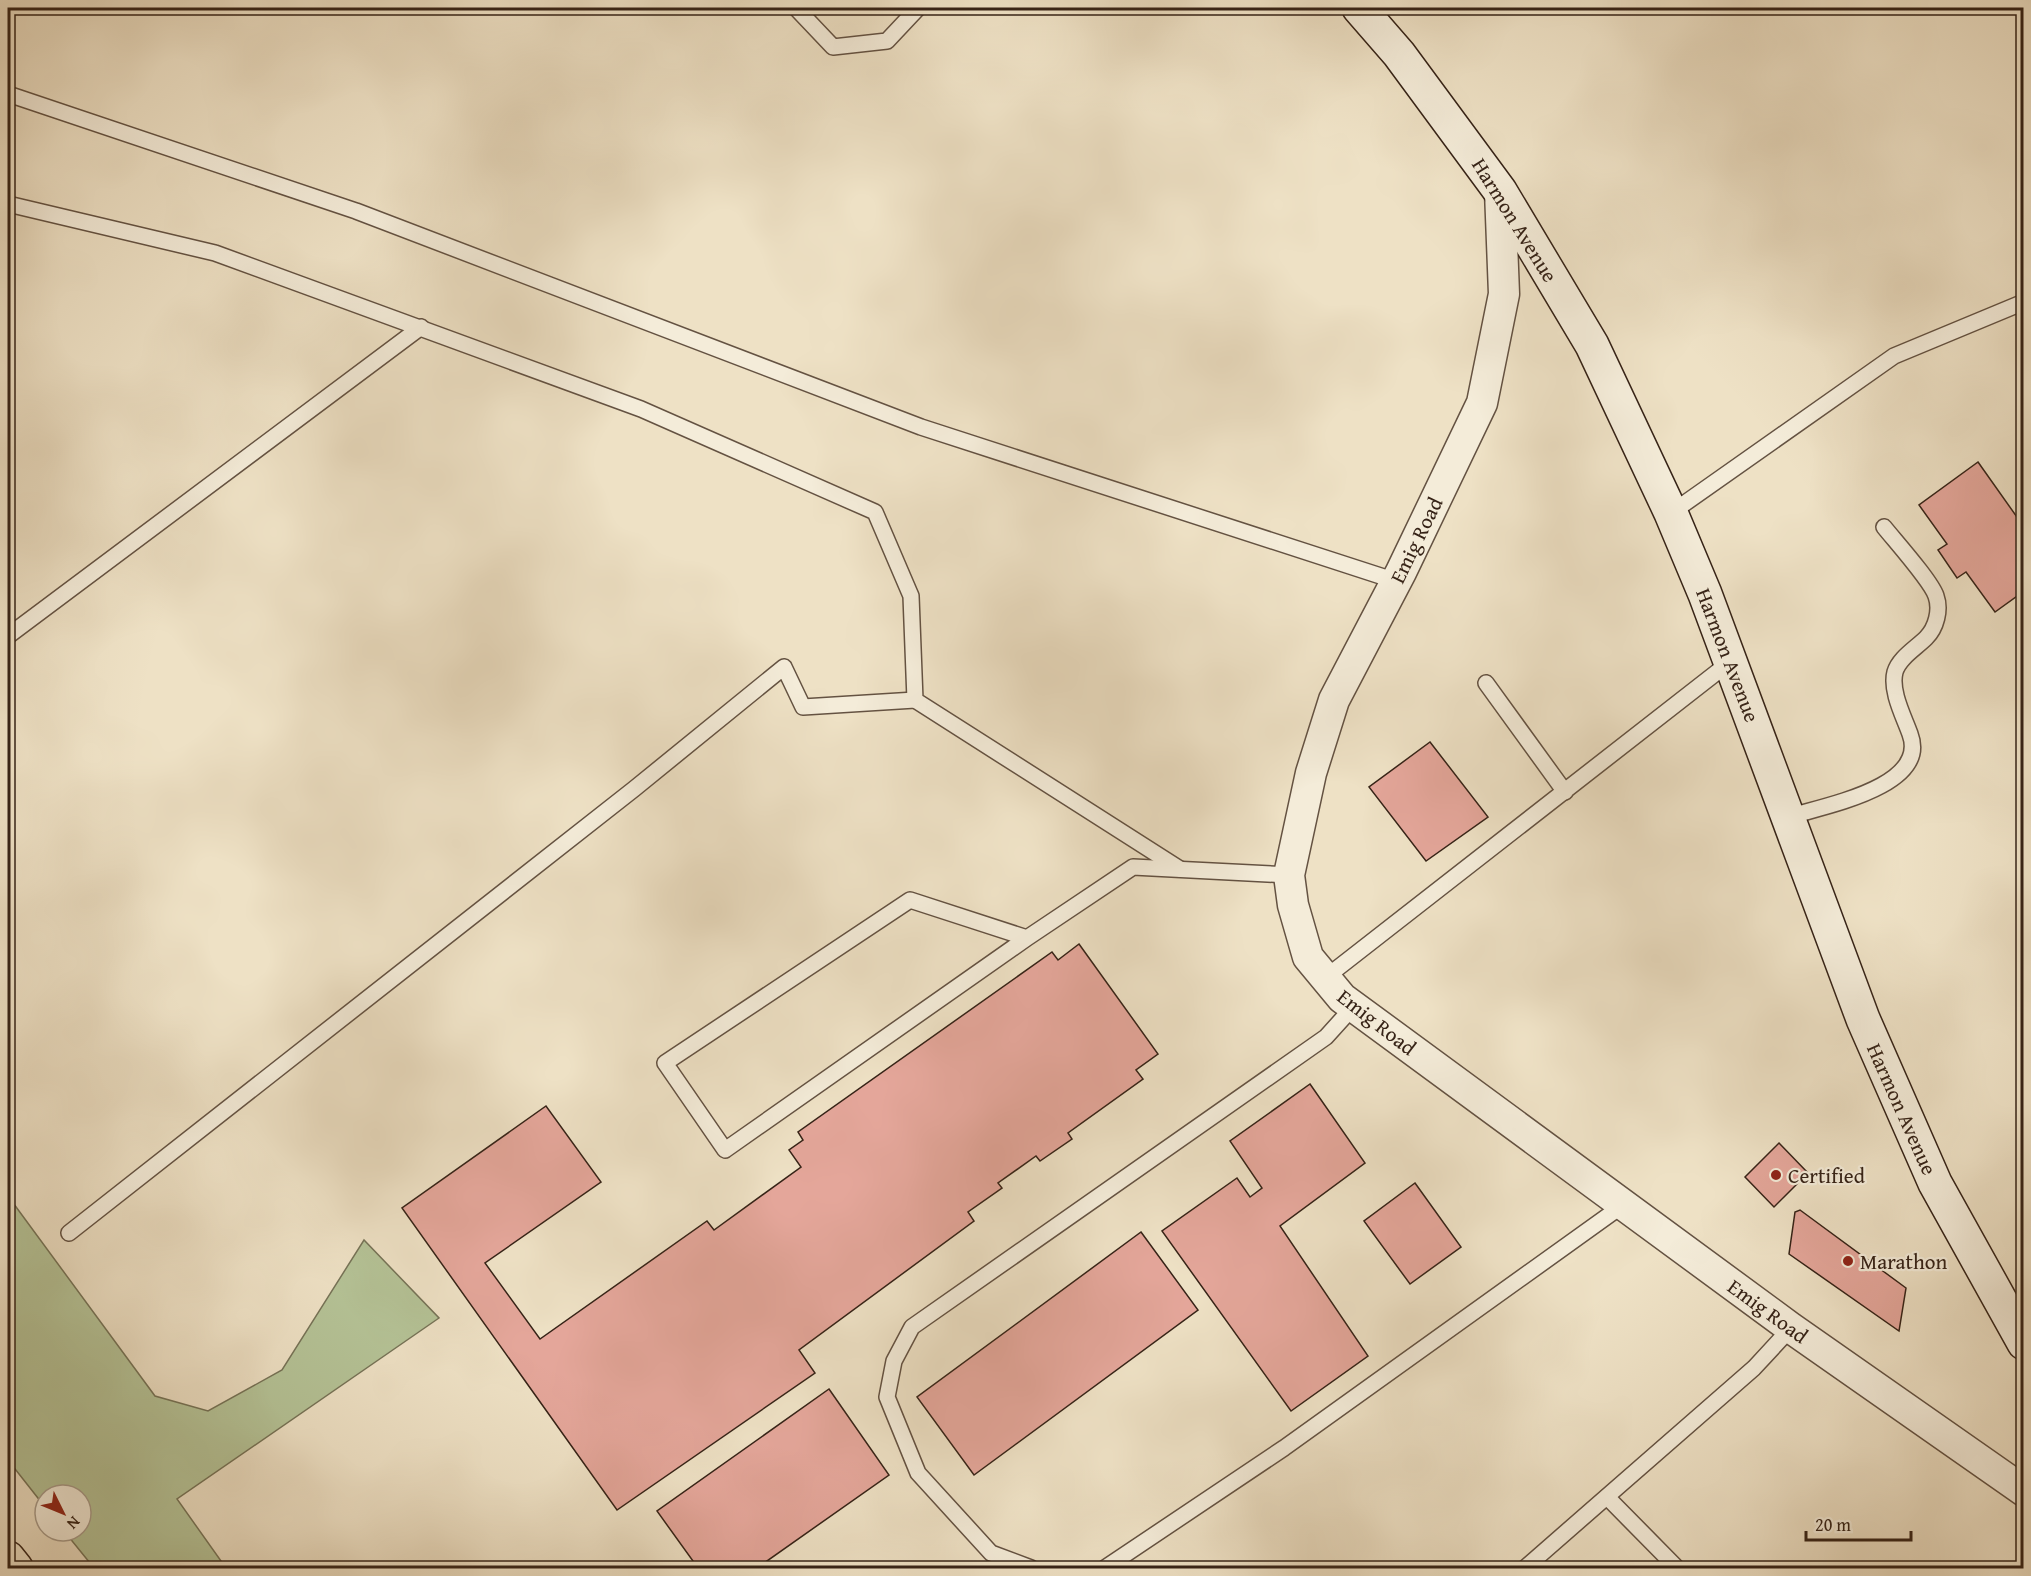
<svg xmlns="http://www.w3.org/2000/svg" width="2031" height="1576" viewBox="0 0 2031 1576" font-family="'Gentium Book Plus',serif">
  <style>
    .green { fill: #b5c397; stroke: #767357; stroke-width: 1.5 }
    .building { fill: #e4a69a; stroke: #362317; stroke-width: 1.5 }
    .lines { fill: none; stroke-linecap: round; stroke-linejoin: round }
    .service-casing { stroke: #645242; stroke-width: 18 }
    .minor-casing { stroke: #645242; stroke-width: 33 }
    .secondary-casing { stroke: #362317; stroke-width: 36 }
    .motorway-casing { stroke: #362317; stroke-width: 36 }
    .service { stroke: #f4ecd9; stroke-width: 15 }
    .minor { stroke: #f4ecd9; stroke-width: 30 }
    .secondary { stroke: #f4ecd9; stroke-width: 33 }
    .motorway { stroke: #eee1c5; stroke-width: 33 }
    .poi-dot { fill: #8f2418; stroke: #f4ecd9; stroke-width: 2 }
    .labels { text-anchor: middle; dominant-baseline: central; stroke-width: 4.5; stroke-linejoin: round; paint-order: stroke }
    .street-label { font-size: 21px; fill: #362317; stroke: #f4ecd9 }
    .poi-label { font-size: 21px; fill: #362317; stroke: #f4ecd9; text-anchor: start }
  </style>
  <rect width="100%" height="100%" fill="#eee1c5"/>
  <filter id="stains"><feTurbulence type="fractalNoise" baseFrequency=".00333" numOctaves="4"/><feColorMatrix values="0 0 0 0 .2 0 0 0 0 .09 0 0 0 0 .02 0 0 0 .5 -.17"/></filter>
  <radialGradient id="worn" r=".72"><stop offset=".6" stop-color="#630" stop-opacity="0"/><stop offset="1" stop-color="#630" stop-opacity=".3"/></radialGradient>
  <!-- green -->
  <path class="green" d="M8,1196L155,1396L208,1411L282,1370L364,1240L439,1318L177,1499L226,1568H94L64,1531H81V1495H45V1507L8,1460Z"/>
  <!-- building -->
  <g class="building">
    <path d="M1978,462L2024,527V591L1995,612L1966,572L1957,578L1938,550L1947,544L1919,505Z"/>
    <path d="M1430,742L1488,817L1426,861L1369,787Z"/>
    <path d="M1079,944L1158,1054L1136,1070L1143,1079L1068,1133L1072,1139L1040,1161L1036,1156L998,1183L1002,1188L968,1212L974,1221L799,1350L815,1373L617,1510L402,1208L546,1106L601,1182L485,1263L540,1339L707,1221L714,1230L801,1167L789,1150L803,1140L798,1132L1052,952L1058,960Z"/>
    <path d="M1310,1084L1365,1163L1280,1226L1368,1356L1291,1411L1162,1231L1237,1178L1250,1197L1262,1188L1230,1141Z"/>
    <path d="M1779,1143L1808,1173L1774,1207L1745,1177Z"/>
    <path d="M1415,1183L1461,1247L1410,1284L1364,1221Z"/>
    <path d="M1800,1210L1906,1288L1899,1331L1789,1254L1795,1212Z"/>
    <path d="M1141,1232L1198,1310L974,1475L917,1397Z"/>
    <path d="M829,1389L889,1475L757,1568H698L657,1511Z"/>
  </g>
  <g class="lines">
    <defs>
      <g id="service">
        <path d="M796,8L833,47L887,41L918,8"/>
        <path d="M8,94L356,211L921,427L1396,581"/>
        <path d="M8,204L215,253L641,409L875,512L911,596L915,700L1180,869"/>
        <path d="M1671,513L1894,356L2024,302"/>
        <path d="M8,636L421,327"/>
        <path d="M1486,683L1565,792"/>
        <path d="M1788,817C1823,806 1930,787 1910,734C1904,717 1890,691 1895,672C1899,658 1916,648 1926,638C1936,628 1941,610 1936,596C1931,581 1896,542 1884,527"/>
        <path d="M1027,938L910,900L665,1063L725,1150L1027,938L1133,867L1289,875"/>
        <path d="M1325,978L1730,662"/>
        <path d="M69,1233L634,789L784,667L803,707L915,700"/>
        <path d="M1607,1497L1677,1568"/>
        <path d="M1031,1568L991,1553L918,1473L887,1397L894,1361L912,1327L1326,1037L1354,1006"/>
        <path d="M1105,1568L1284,1448L1623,1205"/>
        <path d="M1525,1568L1754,1368L1791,1328"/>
      </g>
      <path id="minor" d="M1500,191L1504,294L1482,403L1401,572L1334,700L1311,773L1289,875L1293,905L1308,957L1342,998L1791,1328L2024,1491"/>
      <path id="secondary" d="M1359,8L1399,54L1500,191L1592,345L1671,513L1705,594L1863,1019L1935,1183L2024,1343"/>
      <path id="motorway" d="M8,1558L16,1568"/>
    </defs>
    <!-- service casing -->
    <use href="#service" class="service-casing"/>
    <!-- minor casing -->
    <use href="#minor" class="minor-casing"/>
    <!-- secondary casing -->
    <use href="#secondary" class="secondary-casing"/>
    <!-- motorway casing -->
    <use href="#motorway" class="motorway-casing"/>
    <!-- service -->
    <use href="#service" class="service"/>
    <!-- minor -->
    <use href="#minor" class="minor"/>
    <!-- secondary -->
    <use href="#secondary" class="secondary"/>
    <!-- motorway -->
    <use href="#motorway" class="motorway"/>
  </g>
  <!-- markers -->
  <g class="poi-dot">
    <circle cx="1776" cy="1175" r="6"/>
    <circle cx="1848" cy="1261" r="6"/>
  </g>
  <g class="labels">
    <!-- street labels -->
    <g class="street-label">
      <text transform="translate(1515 220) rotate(58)">Harmon Avenue</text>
      <text transform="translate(1416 540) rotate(-64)">Emig Road</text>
      <text transform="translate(1728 655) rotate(69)">Harmon Avenue</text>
      <text transform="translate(1377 1022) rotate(38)">Emig Road</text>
      <text transform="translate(1902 1109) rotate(66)">Harmon Avenue</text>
      <text transform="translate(1768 1311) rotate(36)">Emig Road</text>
    </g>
    <!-- poi labels -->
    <g class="poi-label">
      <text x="1788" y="1175">Certified</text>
      <text x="1860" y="1261">Marathon</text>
    </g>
  </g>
  <!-- margin -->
  <rect width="2031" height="1576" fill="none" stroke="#eee1c5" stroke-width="30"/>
  <rect x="9" y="9" width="2013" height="1558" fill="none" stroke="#362317" stroke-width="3"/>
  <rect x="15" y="15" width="2001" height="1546" fill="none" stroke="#362317" stroke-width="1.5"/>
  <!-- north arrow -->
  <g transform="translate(63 1513) rotate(133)"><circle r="28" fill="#f4ecd9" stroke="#a89c8b" stroke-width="1.5"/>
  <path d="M0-4.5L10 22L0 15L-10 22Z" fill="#8f2418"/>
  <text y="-9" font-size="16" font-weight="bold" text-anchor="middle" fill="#362317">N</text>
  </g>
  <!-- scale -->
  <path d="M1806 1531v9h105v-9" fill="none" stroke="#362317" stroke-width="3"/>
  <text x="1815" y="1531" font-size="18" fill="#362317" stroke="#f4ecd9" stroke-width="4.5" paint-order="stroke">20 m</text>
  <rect width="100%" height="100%" filter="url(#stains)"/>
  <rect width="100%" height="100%" fill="url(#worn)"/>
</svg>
